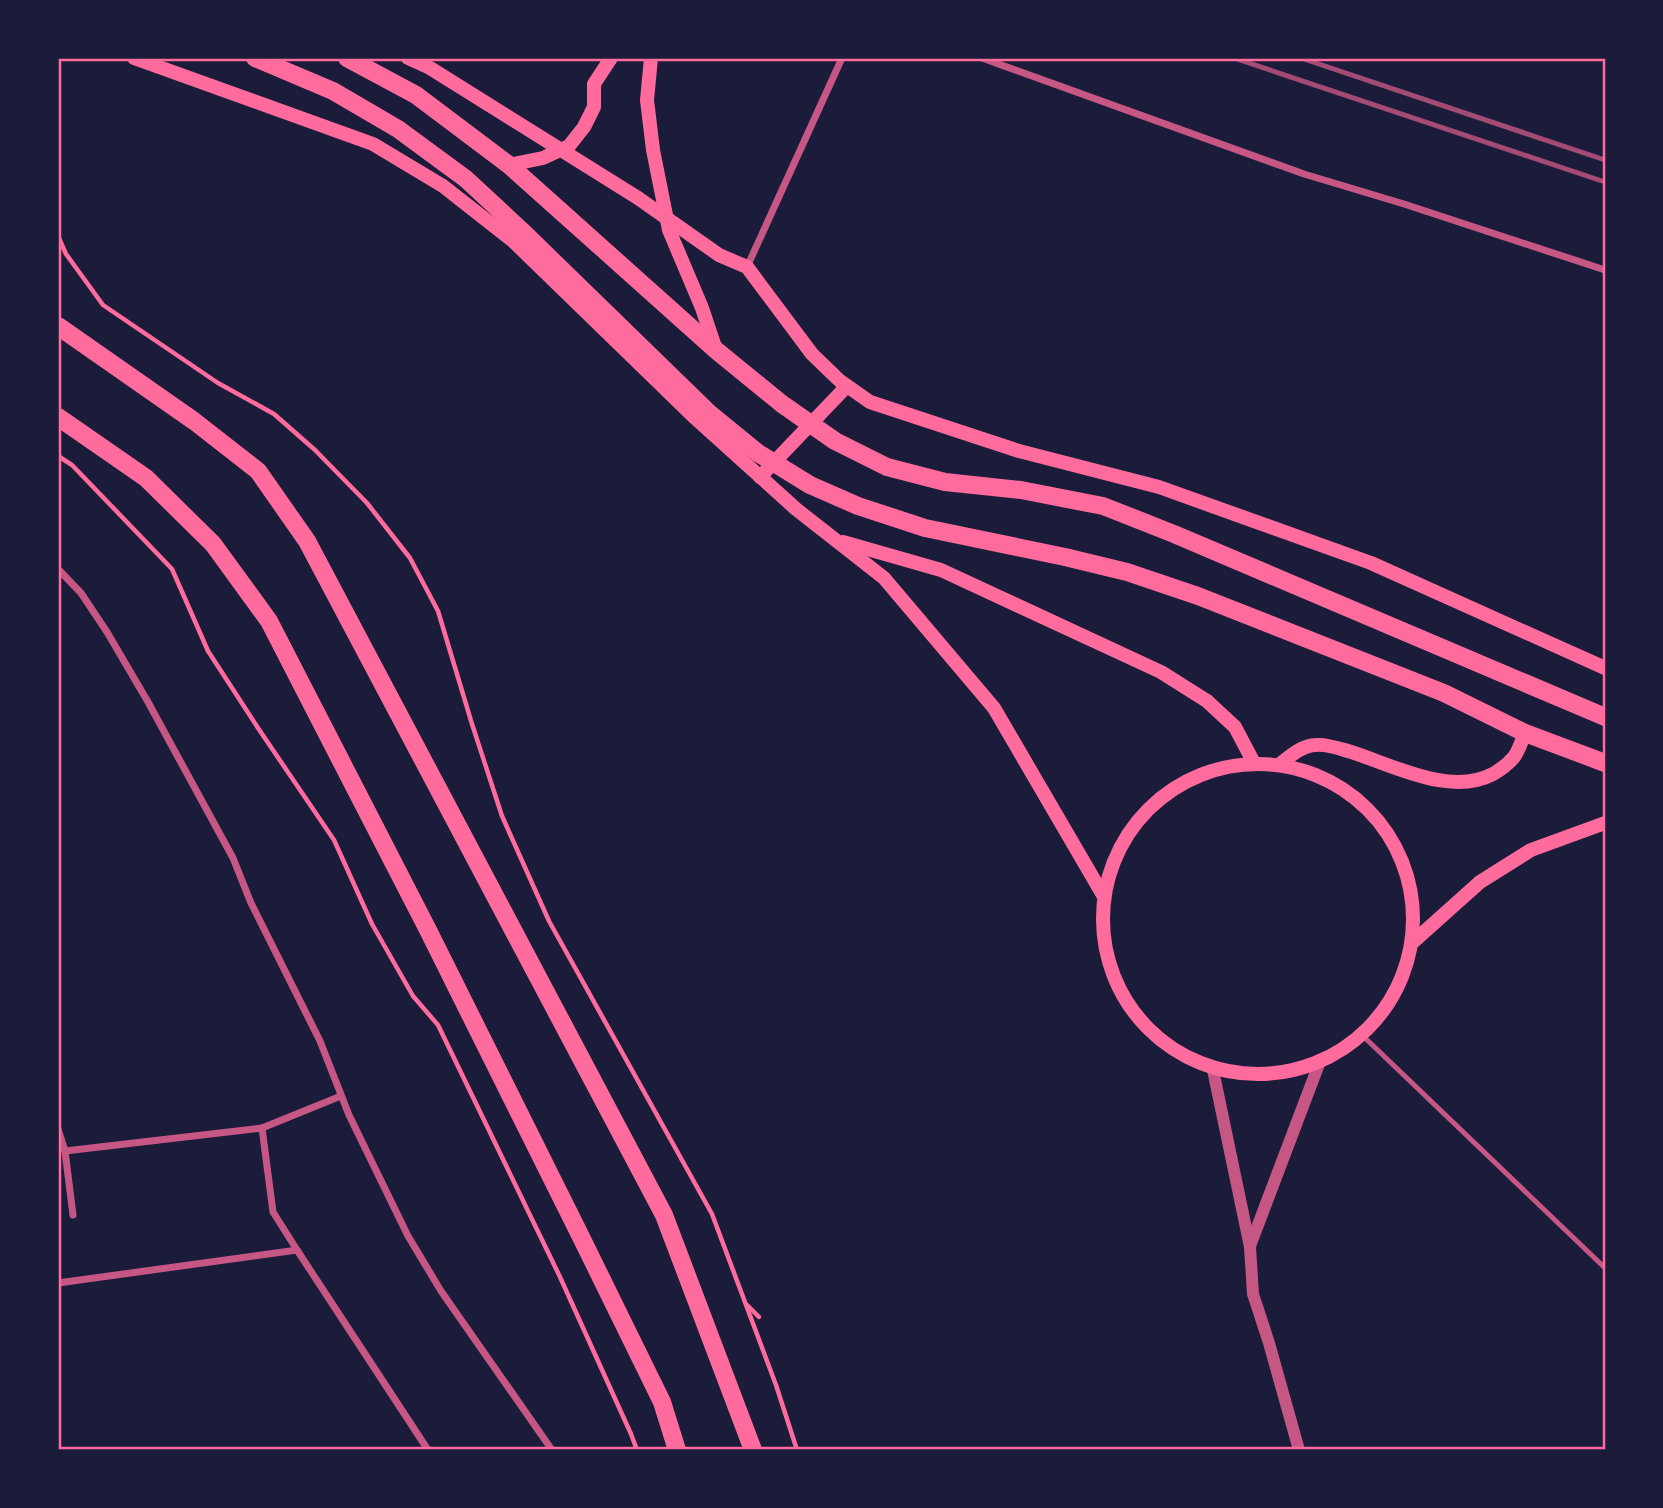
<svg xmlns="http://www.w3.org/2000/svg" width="1663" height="1508" viewBox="0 0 1663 1508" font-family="Commissioner,sans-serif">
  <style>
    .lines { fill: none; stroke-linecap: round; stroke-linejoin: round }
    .path { stroke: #ff6b9d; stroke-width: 4.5 }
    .service { stroke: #c65784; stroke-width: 5 }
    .minor { stroke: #c65784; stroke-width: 7 }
    .tertiary { stroke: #c65784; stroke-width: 12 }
    .secondary { stroke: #ff6b9d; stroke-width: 14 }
    .primary { stroke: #ff6b9d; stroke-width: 18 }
    .rail { stroke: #a44b75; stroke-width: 5 }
    .neatline { fill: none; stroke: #ff6b9d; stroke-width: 2.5 }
  </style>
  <rect width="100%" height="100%" fill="#1b1b3a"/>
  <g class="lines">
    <!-- path -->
    <g class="path">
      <path d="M58,236L66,254L103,305L218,383L274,414L315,450L367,503L410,558L438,611L472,724L502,816L549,921L712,1214L776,1385L797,1450"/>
      <path d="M58,456L72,465L172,569L208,651L258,728L334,840L372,924L413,996L438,1025L560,1277L631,1434L637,1450"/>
      <path d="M747,1305L759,1317"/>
    </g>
    <!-- service -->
    <path class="service" d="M1363,1036L1605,1268"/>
    <!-- minor -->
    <g class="minor">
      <path d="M982,58L1304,174L1404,204L1605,270"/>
      <path d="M747,267L842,58"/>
      <path d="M58,569L81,593L107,632L148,702L233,858L251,903L320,1041L349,1115L408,1236L441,1291L552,1450"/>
      <path d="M262,1128L273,1212L297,1250"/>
      <path d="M58,1129L65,1151"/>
      <path d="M73,1215L65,1151L262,1128L341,1096"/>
      <path d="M58,1283L297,1250L428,1450"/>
    </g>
    <!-- tertiary -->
    <g class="tertiary">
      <path d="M1213,1070L1250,1247L1253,1294L1269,1343L1299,1450"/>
      <path d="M1250,1246L1319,1064"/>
    </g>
    <!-- secondary -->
    <g class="secondary">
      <path d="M134,58L373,144L443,186L513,241L693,416L796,509L884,578L994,708L1103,895"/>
      <path d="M408,58L430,68L638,198L719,255L747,267L812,354L840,381L870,402L1019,451L1159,487L1371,563L1605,668"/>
      <path d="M651,58L647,100L653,150L669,230L702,308L716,350"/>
      <path d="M509,165L543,158L569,146L584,127L594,107V84L611,58"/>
      <path d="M760,477L847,386"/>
      <path d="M843,542L941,570L1161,672L1207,701L1235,727L1254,763"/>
      <circle cx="1258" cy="919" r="155"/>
      <path d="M1279,765C1289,757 1302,745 1316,745C1326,744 1338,748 1348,751C1391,764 1449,797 1493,774C1500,770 1508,764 1514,757C1519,750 1522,740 1525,733"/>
      <path d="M1413,942L1480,882L1531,850L1605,823"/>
    </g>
    <!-- primary -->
    <g class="primary">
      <path d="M255,58L333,91L398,129L466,179L522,231L709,413L758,453L810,485L858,506L925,528L1065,557L1127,572L1198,596L1444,693L1525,733L1605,763"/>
      <path d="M347,58L416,95L509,165L717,351L782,404L835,441L887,467L945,482L1021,490L1103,506L1174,534L1605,717"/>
      <path d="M58,326L194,421L258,471L307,541L664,1215L753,1450"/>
      <path d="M58,417L146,478L213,544L269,621L428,930L582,1239L662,1402L677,1450"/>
    </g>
    <!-- rail -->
    <g class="rail">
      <path d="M1234,58L1605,182"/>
      <path d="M1301,58L1605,160"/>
    </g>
  </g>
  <!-- border -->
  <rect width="1663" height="1508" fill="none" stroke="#1b1b3a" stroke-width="119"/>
  <rect x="60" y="60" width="1544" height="1388" class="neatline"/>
</svg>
